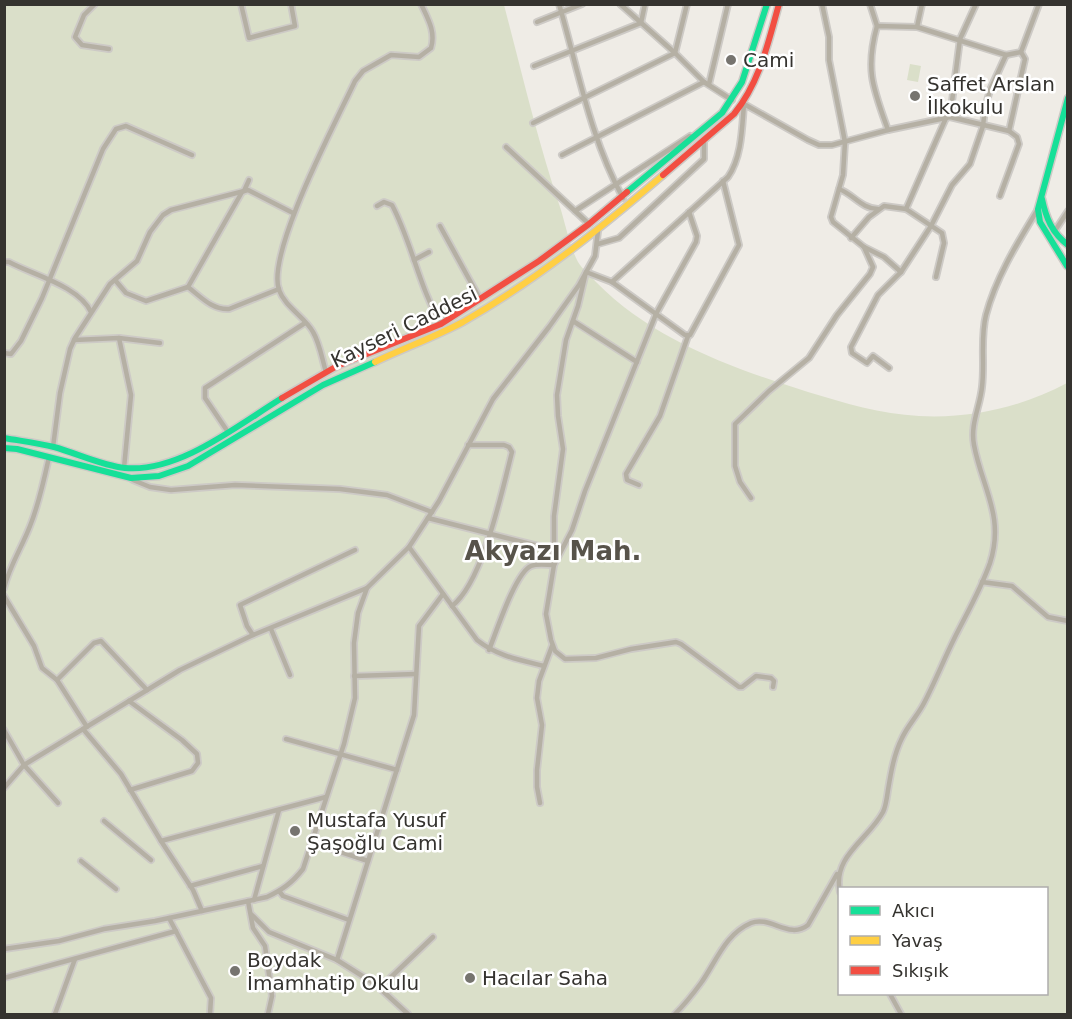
<svg xmlns="http://www.w3.org/2000/svg" width="1072" height="1019" viewBox="0 0 1072 1019" font-family="'DejaVu Sans',sans-serif">
  <style>
    .green { fill: #dadfc9; fill-rule: evenodd }
    .lines { fill: none; stroke-linecap: round; stroke-linejoin: round }
    .street-casing { stroke: #cdcac6; stroke-width: 8 }
    .fast-casing { stroke: #cdcac6; stroke-width: 9 }
    .slow-casing { stroke: #cdcac6; stroke-width: 9 }
    .jam-casing { stroke: #cdcac6; stroke-width: 9 }
    .street { stroke: #b5b0a4; stroke-width: 4.5 }
    .fast { stroke: #16e098; stroke-width: 6 }
    .slow { stroke: #ffcf43; stroke-width: 6 }
    .jam { stroke: #f24e42; stroke-width: 6 }
    .poi-dot { fill: #76746f; stroke: #fff; stroke-width: 2 }
    .labels { text-anchor: middle; dominant-baseline: central; stroke-width: 5; stroke-linejoin: round; paint-order: stroke }
    .poi-label { font-size: 20px; fill: #35332f; stroke: #fff; text-anchor: start }
    .street-label { font-size: 20px; fill: #35332f; stroke: #fff }
    .district-label { font-size: 26px; font-weight: bold; fill: #57534a; stroke: #fff }
  </style>
  <rect width="100%" height="100%" fill="#efece6"/>
  <!-- green -->
  <g class="green">
    <path d="M5,5H504C522,73 538,143 561,210C566,227 570,247 578,262C582,269 591,276 596,282C653,340 732,368 808,392C844,403 881,414 919,416C970,419 1022,407 1067,383V1014H5ZM840,888H1046V994H840Z"/>
    <path d="M910,64L921,66L918,82L907,80Z"/>
  </g>
  <g class="lines">
    <defs>
      <g id="street">
        <path d="M95,4L84,15L75,37L82,45L109,49"/>
        <path d="M241,4L249,38L295,26L291,4"/>
        <path d="M559,4C578,69 590,138 623,198"/>
        <path d="M620,4L675,53L704,82L732,100"/>
        <path d="M870,4L877,26"/>
        <path d="M537,22L582,4"/>
        <path d="M917,27L922,4"/>
        <path d="M534,66L641,23L645,4"/>
        <path d="M709,84L728,4"/>
        <path d="M950,117L960,39L976,4"/>
        <path d="M533,123L675,53L687,4"/>
        <path d="M888,130C873,88 865,70 877,26L917,27L1006,55L1021,52"/>
        <path d="M1009,131L1025,59L1021,52L1039,4"/>
        <path d="M506,147L589,224"/>
        <path d="M562,155L704,82"/>
        <path d="M723,181L739,245L690,335H685L612,282L586,272L578,306L566,340L557,395L558,416L563,449L554,516V565L546,614L551,640L555,651L565,659L596,658L631,649L676,642L681,644L739,687H742L756,676L771,678L774,681L773,687"/>
        <path d="M839,189C853,194 862,209 878,209"/>
        <path d="M244,191L249,180"/>
        <path d="M377,206L384,202L392,205C412,243 419,287 441,324"/>
        <path d="M906,209L946,118"/>
        <path d="M575,211L690,136"/>
        <path d="M440,226L480,299"/>
        <path d="M1054,232L1068,211"/>
        <path d="M851,238L869,217L884,206L906,209L942,233L944,243L936,277"/>
        <path d="M598,244L619,238L704,159V140"/>
        <path d="M864,247L884,257L901,272"/>
        <path d="M414,260L429,252"/>
        <path d="M4,262H9C33,275 79,286 91,312"/>
        <path d="M115,280L126,293L146,301L188,287L242,192"/>
        <path d="M612,282L728,177C742,157 742,127 744,104L808,140L819,145H832L888,130L950,117L1009,131L1017,137L1019,144L1000,196"/>
        <path d="M188,287C201,297 212,310 229,309L279,289"/>
        <path d="M573,321L637,362"/>
        <path d="M119,338L160,343"/>
        <path d="M74,340L119,338L131,395L124,468"/>
        <path d="M4,353L11,354L21,341L42,298L103,149L116,129L126,126L192,155"/>
        <path d="M889,368L873,356L867,363L852,353L851,347L878,295L901,272L931,226L952,185L970,164L983,126L985,108L990,90L1006,55"/>
        <path d="M326,372C322,359 320,344 313,332C305,317 285,307 279,290C266,253 337,120 355,81L363,71L391,55L419,57L431,48C436,32 428,19 421,4"/>
        <path d="M228,432L205,398V388L305,323"/>
        <path d="M53,447L60,393L70,349L75,338L110,284L137,261L150,232L163,215L171,210L248,190L293,213"/>
        <path d="M133,480L150,487L171,490L235,485L340,489L387,495L432,512"/>
        <path d="M639,485L627,480L626,474L660,416L688,336"/>
        <path d="M751,498L740,482L735,466V424L769,391L809,358L837,315L870,274L873,267L864,247L833,222L831,217L843,175L845,142L829,60V37L822,4"/>
        <path d="M428,518L554,550"/>
        <path d="M409,547L477,640C497,656 520,660 544,666"/>
        <path d="M982,582L1012,586L1048,617L1068,621"/>
        <path d="M4,588C10,565 22,547 30,526C39,504 44,480 49,457"/>
        <path d="M4,596L34,646L42,668L57,680L87,727"/>
        <path d="M452,606C483,582 502,491 512,452L509,447L504,445H468"/>
        <path d="M271,629L290,675"/>
        <path d="M253,635L247,626L240,605L355,550"/>
        <path d="M489,650C496,633 515,573 531,566C538,563 547,565 554,565L572,530L585,491L656,314L696,242L697,236L689,212"/>
        <path d="M354,676L416,674"/>
        <path d="M57,680L94,643L101,641L147,690"/>
        <path d="M129,701L182,740L197,754L198,763L192,771L130,790"/>
        <path d="M83,729L121,774L161,841L193,890L202,911"/>
        <path d="M4,730L24,765L58,803"/>
        <path d="M286,739L397,770"/>
        <path d="M4,788L24,765L180,670L253,635L367,588L409,547L439,501L493,399L549,327L579,285L595,256L598,231"/>
        <path d="M540,803L537,787V770L542,725L537,698L539,681L552,646"/>
        <path d="M104,821L151,860"/>
        <path d="M161,841L326,797"/>
        <path d="M311,842L368,861"/>
        <path d="M81,861L116,889"/>
        <path d="M190,886L263,866"/>
        <path d="M279,891L283,896L349,920"/>
        <path d="M840,892C832,856 868,840 883,812C886,806 887,797 888,790C891,772 894,754 902,738C908,725 918,715 924,703C935,682 944,659 955,637C967,613 981,589 990,563C1005,516 982,488 974,445C970,424 980,407 982,387C985,363 980,338 986,315C996,277 1018,242 1038,209"/>
        <path d="M254,900L279,810"/>
        <path d="M248,901L253,928L265,946L272,996L268,1014"/>
        <path d="M252,915L269,932L337,960L375,984L388,980L433,937"/>
        <path d="M169,918L211,998L210,1014"/>
        <path d="M4,949L59,941L104,929L155,921L267,897C282,890 292,883 303,869L344,744L355,698L354,643L358,613L367,588"/>
        <path d="M337,960L414,715L419,626L443,594"/>
        <path d="M4,978L176,931"/>
        <path d="M375,984L408,1014"/>
        <path d="M890,994L901,1014"/>
        <path d="M55,1014L75,959"/>
        <path d="M675,1014C684,1005 693,994 701,983C716,962 725,934 751,923C770,915 789,940 808,925L837,874"/>
      </g>
      <g id="fast">
        <path d="M627,192L722,113L742,82L767,4"/>
        <path d="M1042,199C1046,218 1052,233 1068,245"/>
        <path d="M1067,266L1040,222L1038,209L1068,98"/>
        <path d="M4,438C21,441 38,443 54,447C76,453 103,466 125,468C179,473 238,425 282,398"/>
        <path d="M4,448L17,449L131,478L159,476L188,466L323,385L375,362"/>
      </g>
      <path id="slow" d="M375,362C404,348 435,337 463,322C535,281 600,229 663,175"/>
      <g id="jam">
        <path d="M663,175L734,114C760,82 768,43 779,4"/>
        <path d="M282,398L337,366L441,324L539,261L589,224L627,192"/>
      </g>
    </defs>
    <!-- street casing -->
    <use href="#street" class="street-casing"/>
    <!-- fast casing -->
    <use href="#fast" class="fast-casing"/>
    <!-- slow casing -->
    <use href="#slow" class="slow-casing"/>
    <!-- jam casing -->
    <use href="#jam" class="jam-casing"/>
    <!-- street -->
    <use href="#street" class="street"/>
    <!-- fast -->
    <use href="#fast" class="fast"/>
    <!-- slow -->
    <use href="#slow" class="slow"/>
    <!-- jam -->
    <use href="#jam" class="jam"/>
  </g>
  <!-- markers -->
  <g class="poi-dot">
    <circle cx="731" cy="60" r="6"/>
    <circle cx="915" cy="96" r="6"/>
    <circle cx="295" cy="831" r="6"/>
    <circle cx="235" cy="971" r="6"/>
    <circle cx="470" cy="978" r="6"/>
  </g>
  <g class="labels">
    <!-- poi labels -->
    <g class="poi-label">
      <text x="743" y="60">Cami</text>
      <text x="927" y="84">Saffet Arslan<tspan x="927" dy="23">İlkokulu</tspan></text>
      <text x="307" y="820">Mustafa Yusuf<tspan x="307" dy="23">Şaşoğlu Cami</tspan></text>
      <text x="247" y="960">Boydak<tspan x="247" dy="23">İmamhatip Okulu</tspan></text>
      <text x="482" y="978">Hacılar Saha</text>
    </g>
    <!-- street labels -->
    <g class="street-label">
      <text transform="translate(404 327) rotate(-26)">Kayseri Caddesi</text>
    </g>
    <!-- district labels -->
    <g class="district-label">
      <text x="553" y="551">Akyazı Mah.</text>
    </g>
  </g>
  <!-- border -->
  <rect width="1072" height="1019" fill="none" stroke="#35332f" stroke-width="12"/>
  <!-- legend -->
  <rect x="838" y="887" width="210" height="108" fill="#ffffff" stroke="#aeadac" stroke-width="1.5"/>
  <rect x="850" y="906" width="30" height="9" fill="#16e098" stroke="#aeadac" stroke-width="1.5"/>
  <text x="892" y="917" font-size="18" fill="#35332f">Akıcı</text>
  <rect x="850" y="936" width="30" height="9" fill="#ffcf43" stroke="#aeadac" stroke-width="1.5"/>
  <text x="892" y="947" font-size="18" fill="#35332f">Yavaş</text>
  <rect x="850" y="966" width="30" height="9" fill="#f24e42" stroke="#aeadac" stroke-width="1.5"/>
  <text x="892" y="977" font-size="18" fill="#35332f">Sıkışık</text>
</svg>
